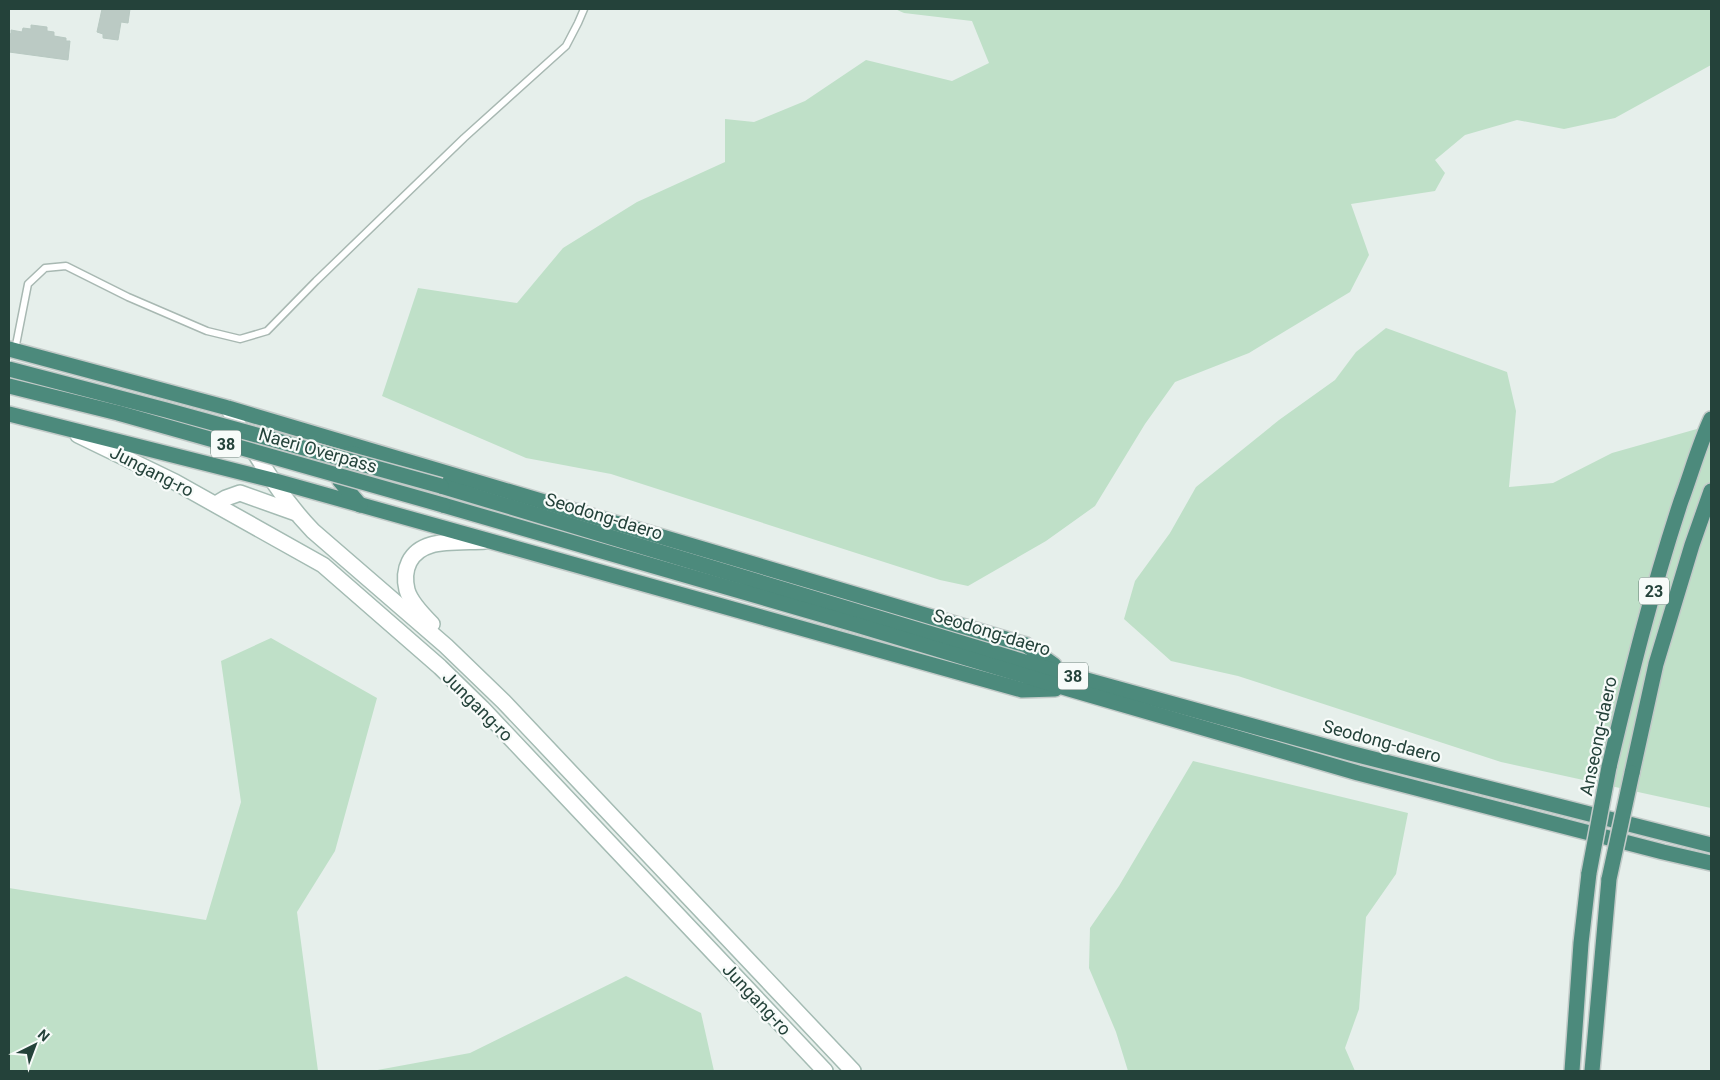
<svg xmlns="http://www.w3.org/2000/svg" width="1720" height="1080" viewBox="0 0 1720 1080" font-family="Roboto,sans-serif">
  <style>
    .green { fill: #bfe0c8 }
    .building { fill: #bbcac4; stroke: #b8c9c2 }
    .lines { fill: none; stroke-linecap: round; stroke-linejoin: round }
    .service-casing { stroke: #a8b8b2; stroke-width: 9 }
    .secondary-casing { stroke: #a4bbb3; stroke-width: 18 }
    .trunk-casing { stroke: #c2cac8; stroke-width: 18 }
    .service { stroke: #fff; stroke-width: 6 }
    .secondary { stroke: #fff; stroke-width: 15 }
    .trunk { stroke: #4c8a7c; stroke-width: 15 }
    .trunk-bridge-casing { stroke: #c2cac8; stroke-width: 18; stroke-linecap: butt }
    .trunk-bridge { stroke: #4c8a7c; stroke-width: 15 }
    .labels { text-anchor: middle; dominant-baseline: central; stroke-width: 4.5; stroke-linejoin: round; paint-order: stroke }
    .shield { fill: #f7fbf9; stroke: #637a73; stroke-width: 1 }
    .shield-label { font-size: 16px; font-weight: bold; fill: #24423a }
    .street-label { font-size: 18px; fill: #24423a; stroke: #f7fbf9 }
  </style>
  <rect width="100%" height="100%" fill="#e6efeb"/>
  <!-- green -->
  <g class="green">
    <path d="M895,9H1711V65L1615,118L1564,129L1517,120L1465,135L1435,160L1445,173L1435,191L1351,204L1369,255L1350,292L1249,353L1175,382L1145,424L1095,506L1046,541L968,586L940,580L611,474L526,458L382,396L418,288L517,303L563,248L637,202L725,162V119L754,122L805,101L866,60L952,81L989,63L972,21L904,13Z"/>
    <path d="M1386,328L1507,372L1516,411L1509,487L1553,483L1612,453L1711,425V808L1501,762L1238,676L1171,661L1124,619L1135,581L1170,533L1196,487L1279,420L1335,380L1356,352Z"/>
    <path d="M271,638L377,698L335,851L297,912L318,1071H9V888L206,920L241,802L221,661Z"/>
    <path d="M1193,761L1408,813L1396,874L1366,917L1359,1009L1345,1048L1355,1071H1128L1116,1032L1089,968L1090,928L1119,886Z"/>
    <path d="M626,976L701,1013L714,1071H372L470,1053Z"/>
  </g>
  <!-- building -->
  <g class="building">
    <path d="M102,9H130L128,23L121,22L118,40L103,38V34L97,32Z"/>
    <path d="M31,25L47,27V31L54,32V36L66,38V41H70L68,60L9,52V33L11,34V30L22,32L23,28L31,29Z"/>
  </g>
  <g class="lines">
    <defs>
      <path id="service" d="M15,350L28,284L45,268L66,266L128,297L207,331L240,339L267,331L316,281L464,138L566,46L578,23L584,9"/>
      <g id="secondary">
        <path d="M228,408C254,451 278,495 313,531L446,646L504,702L853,1071"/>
        <path d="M78,435L175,482L323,565L440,667L482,708L825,1071"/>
        <path d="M216,504L226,498L240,493L296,513"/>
        <path d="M432,624C424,616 410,601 407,590C402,569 410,551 431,545C444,541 471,542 485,541"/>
      </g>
      <g id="trunk">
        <path d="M9,349L228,408L1026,645L1054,665"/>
        <path d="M9,414L272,480L1022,690L1055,689"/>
        <path d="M355,454L346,455L340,481L360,505"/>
        <path d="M441,486L1065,674L1350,753L1711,845"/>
        <path d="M443,505L857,625L1069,689L1358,773L1663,852L1711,863"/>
        <path d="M1609,767C1630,678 1652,589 1681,501C1691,474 1699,445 1711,419"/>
        <path d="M1632,773L1656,664L1692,545L1711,491"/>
        <path d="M1572,1071L1581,943L1589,873"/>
        <path d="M1592,1071L1609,879"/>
      </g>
    </defs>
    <!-- service casing -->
    <use href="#service" class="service-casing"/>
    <!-- secondary casing -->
    <use href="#secondary" class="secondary-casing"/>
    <!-- trunk casing -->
    <use href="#trunk" class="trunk-casing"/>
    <!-- service -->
    <use href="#service" class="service"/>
    <!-- secondary -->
    <use href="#secondary" class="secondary"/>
    <!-- trunk -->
    <use href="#trunk" class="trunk"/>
    <defs>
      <g id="trunk-bridge">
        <path d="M9,369L166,410L441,486"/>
        <path d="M9,386L118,413L443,505"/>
        <path d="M1589,873L1609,767"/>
        <path d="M1609,879L1632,773"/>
      </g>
    </defs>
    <!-- trunk-bridge casing -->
    <use href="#trunk-bridge" class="trunk-bridge-casing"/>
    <!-- trunk-bridge -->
    <use href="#trunk-bridge" class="trunk-bridge"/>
  </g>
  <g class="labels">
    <!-- shield labels -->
    <g class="shield">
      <rect x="211" y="430.5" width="30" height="27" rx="4"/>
      <rect x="1639" y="577.5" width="30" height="27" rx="4"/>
      <rect x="1058" y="662.5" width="30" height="27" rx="4"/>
    </g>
    <g class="shield-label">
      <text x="226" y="444">38</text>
      <text x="1654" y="591">23</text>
      <text x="1073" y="676">38</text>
    </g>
    <!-- street labels -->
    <g class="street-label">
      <text transform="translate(318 450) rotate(16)">Naeri Overpass</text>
      <text transform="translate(152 471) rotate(27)">Jungang-ro</text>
      <text transform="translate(604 516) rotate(17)">Seodong-daero</text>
      <text transform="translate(992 632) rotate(17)">Seodong-daero</text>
      <text transform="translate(478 706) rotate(45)">Jungang-ro</text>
      <text transform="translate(1598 736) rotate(-78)">Anseong-daero</text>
      <text transform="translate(1382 741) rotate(15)">Seodong-daero</text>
      <text transform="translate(757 999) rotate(47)">Jungang-ro</text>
    </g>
  </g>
  <!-- border -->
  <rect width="1720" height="1080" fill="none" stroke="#24423a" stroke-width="20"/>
  <!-- north arrow -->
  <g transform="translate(35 1045) rotate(42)" stroke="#f7fbf9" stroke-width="4" paint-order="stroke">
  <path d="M0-4L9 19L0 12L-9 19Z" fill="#24423a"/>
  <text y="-8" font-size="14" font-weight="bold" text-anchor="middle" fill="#24423a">N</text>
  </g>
</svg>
